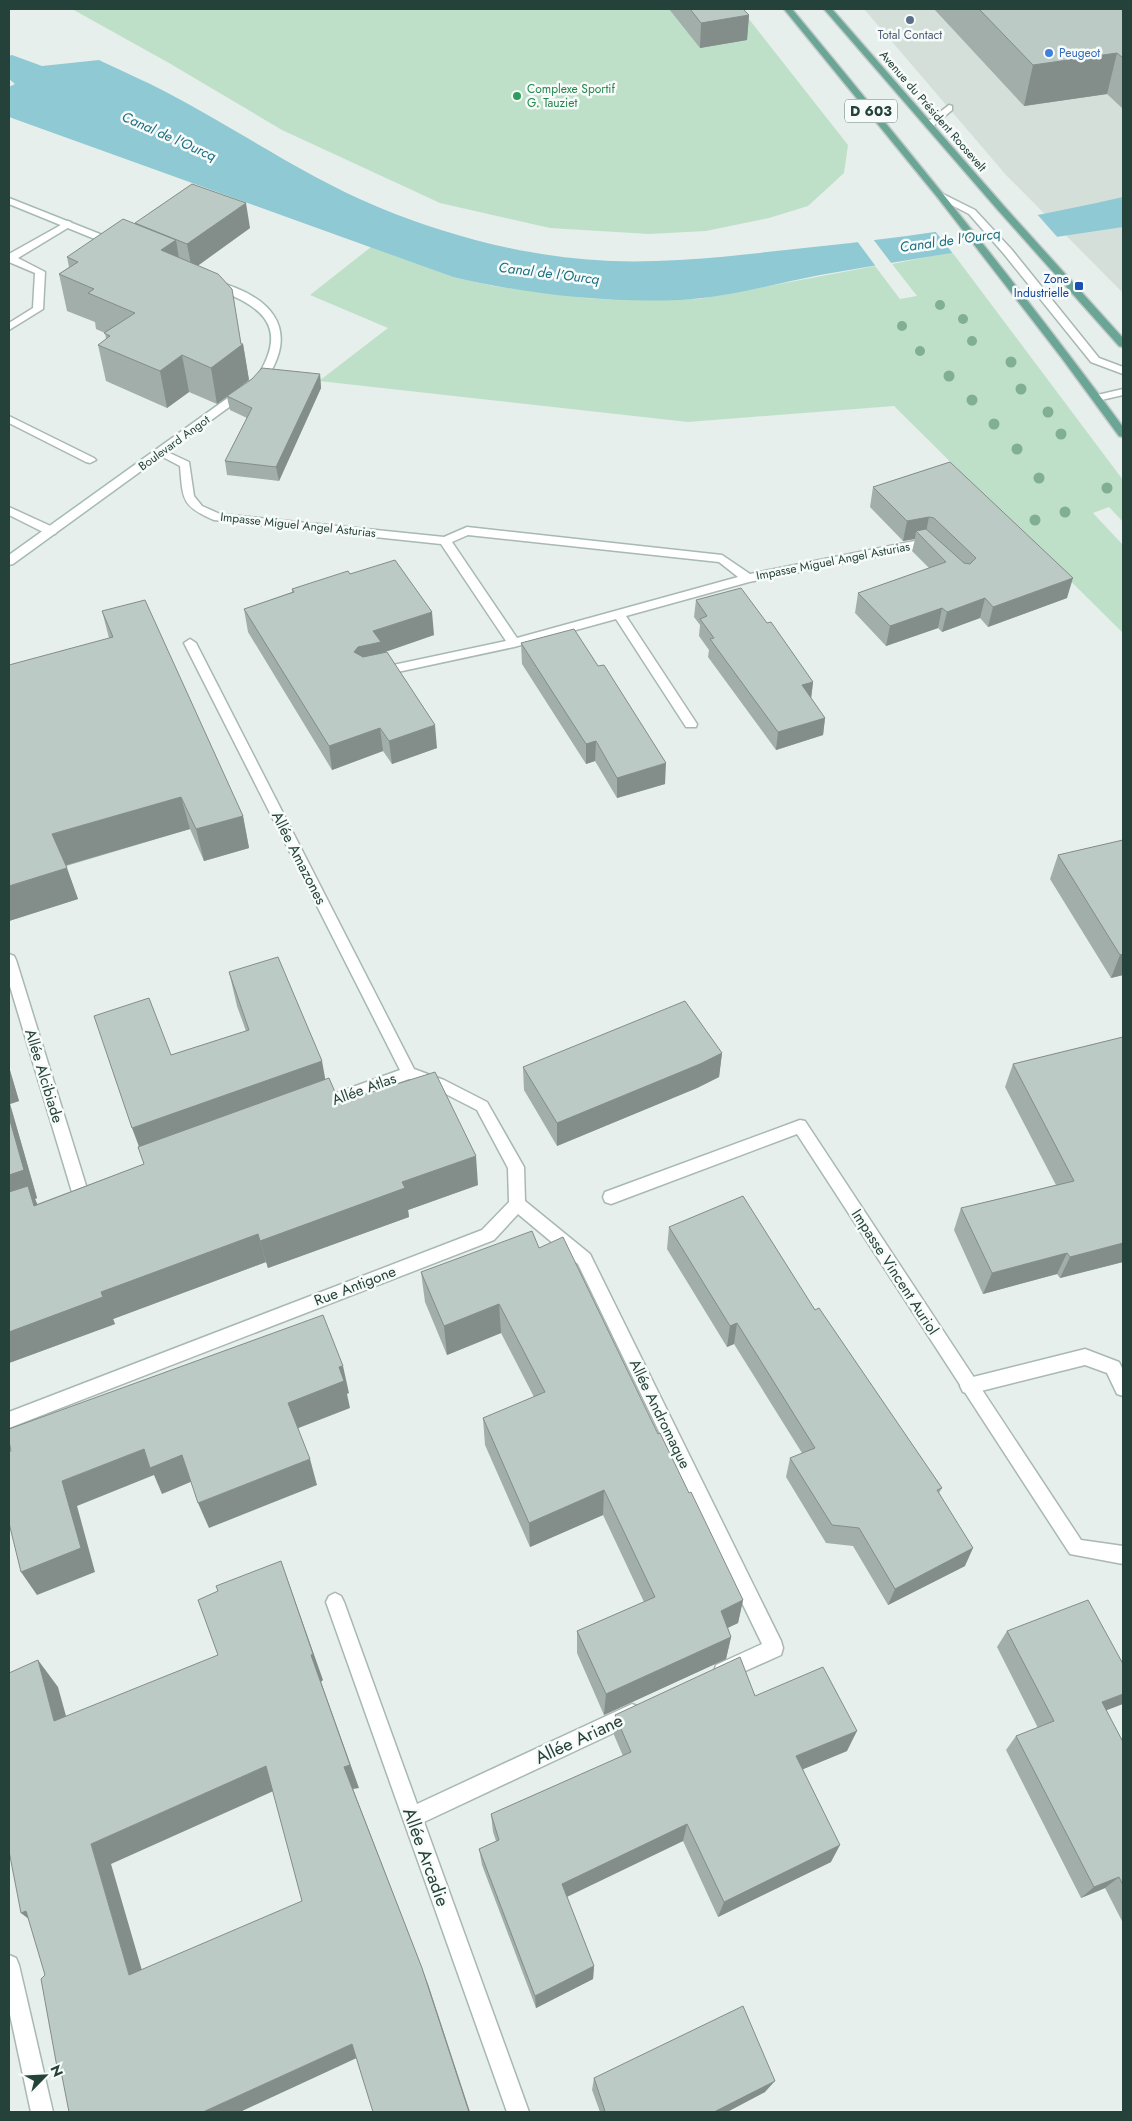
<svg xmlns="http://www.w3.org/2000/svg" width="1132" height="2121" viewBox="0 0 1132 2121" font-family="Jost,sans-serif">
  <style>
    .built { fill: #d4dfda }
    .green { fill: #bfe0c8 }
    .water { fill: #8ec9d4 }
    .pier { fill: #e6efeb }
    .lines { fill: none; stroke-linecap: round; stroke-linejoin: round }
    .lane-casing { stroke: #a8b8b2; stroke-width: 3 }
    .street-casing { stroke: #a8b8b2; stroke-width: 3 }
    .secondary-casing { stroke: #a4bbb3; stroke-width: 3 }
    .primary-casing { stroke: #c2cac8; stroke-width: 3 }
    .lane { fill: #fff; fill-rule: evenodd }
    .street { fill: #fff; fill-rule: evenodd }
    .secondary { fill: #fff; fill-rule: evenodd }
    .primary { fill: #6aa596; fill-rule: evenodd }
    .tree { fill: #80af93 }
    .wall { fill: #a1aea9 }
    .shaded-wall { fill: #838d89 }
    .building { fill: #bbcac4; stroke: #838d89; fill-rule: evenodd }
    .service-dot { fill: #5c6f8a; stroke: #f7fbf9; stroke-width: 2 }
    .shop-dot { fill: #3f7fe0; stroke: #f7fbf9; stroke-width: 2 }
    .leisure-dot { fill: #2e9e5b; stroke: #f7fbf9; stroke-width: 2 }
    .transit-dot { fill: #1a4fb4; stroke: #f7fbf9; stroke-width: 2 }
    .labels { text-anchor: middle; dominant-baseline: central; stroke-width: 5; stroke-linejoin: round; paint-order: stroke }
    .far-service-label { font-size: 12px; fill: #4e5e75; stroke: #f7fbf9 }
    .far-shop-label { font-size: 12px; fill: #366cbe; stroke: #f7fbf9; text-anchor: start }
    .far-leisure-label { font-size: 12px; fill: #27864d; stroke: #f7fbf9; text-anchor: start }
    .far-street-label { font-size: 12px; fill: #24423a; stroke: #f7fbf9 }
    .far-transit-label { font-size: 12px; fill: #164399; stroke: #f7fbf9; text-anchor: end }
    .shield { fill: #f7fbf9; stroke: #637a73; stroke-width: 1 }
    .shield-label { font-size: 14px; font-weight: bold; fill: #24423a }
    .far-water-label { font-size: 14px; font-style: italic; fill: #1c6f80; stroke: #f7fbf9 }
    .street-label { font-size: 15px; fill: #24423a; stroke: #f7fbf9 }
    .near-street-label { font-size: 18px; fill: #24423a; stroke: #f7fbf9 }
  </style>
  <rect width="100%" height="100%" fill="#e6efeb"/>
  <!-- built -->
  <path class="built" d="M864,9H1123V293L1006,175Z"/>
  <!-- green -->
  <g class="green">
    <path d="M72,9H741L848,145L844,173L808,206L769,218L706,231L649,234L550,228L440,203L282,130L169,63Z"/>
    <path d="M371,247L453,277L493,286L584,298L619,300L699,299L875,266L900,299L917,296L892,264L952,252L1123,480V522L1109,507L1093,513L1123,545V633L894,406L688,422L319,381L388,328L310,295Z"/>
  </g>
  <!-- water -->
  <path class="water" d="M12,55L42,66L99,60L103,62C124,72 145,81 166,92C237,129 304,176 378,207C465,243 561,265 656,261C702,260 748,254 795,249C905,238 1015,222 1123,197V227C1022,242 921,257 820,275C773,284 726,298 679,300C603,303 526,294 453,277L9,117V87L15,84L9,79V56Z"/>
  <!-- pier -->
  <g class="pier">
    <path d="M1036,213L1059,239L954,255L935,231Z"/>
    <path d="M873,239L892,264L893,265L877,268L857,241Z"/>
  </g>
  <g class="lines">
    <defs>
      <g id="lane">
        <path d="M949,105L952,106V110L932,127H926V123Z"/>
        <path d="M68,221L71,222V226L18,258L45,272L43,309L9,330V323L33,308L35,273L9,262V254Z"/>
        <path d="M9,416L94,458L96,460L90,463L86,462L9,423Z"/>
        <path d="M9,507L55,528L57,531L55,534H47L9,515Z"/>
        <path d="M1085,1349L1119,1362L1123,1370V1396L1117,1394L1107,1373L1085,1365L969,1394L963,1392L960,1386L963,1380L969,1378Z"/>
        <path d="M9,1955L16,1958L19,1965L53,2112H31L9,2010Z"/>
      </g>
      <g id="street">
        <path d="M941,193L975,210L1012,250L1099,358L1123,367V374L1091,362L1004,254L969,214L938,198V194Z"/>
        <path d="M1123,389V395L1097,401L1092,398L1093,396Z"/>
        <path d="M161,449L189,462L194,496L202,506L220,514L444,537L467,527L722,555L750,574L925,539L929,540L937,548L931,552L923,547L749,582L626,616L697,724L696,727H686L616,619L514,647L379,676L375,675L373,672L375,669L379,668L506,641L441,544L214,520C181,506 183,499 180,466L157,454L155,452ZM468,535L719,562L738,577L517,638L452,542Z"/>
        <path d="M190,639L196,643L414,1069L444,1080L487,1102L524,1167L525,1201L590,1254L781,1641L783,1648L781,1655L723,1681L716,1679L714,1672L716,1665L762,1644L578,1264L518,1214L494,1240L9,1428V1412L482,1230L509,1202L508,1168L477,1110L434,1088L409,1079L319,1111L314,1109L311,1105L314,1101L400,1070L184,643Z"/>
        <path d="M9,954L14,956L16,960L88,1192L86,1197L80,1199L74,1197L72,1192L9,983Z"/>
        <path d="M800,1120L805,1121L1081,1540L1123,1546V1564L1070,1554L797,1134L611,1204L605,1202L603,1197L605,1192Z"/>
        <path d="M335,1593L341,1596L344,1602L417,1804L632,1704L639,1707L642,1714L639,1721L424,1822L529,2112H507L326,1602L329,1596Z"/>
      </g>
      <g id="secondary">
        <path d="M9,198L120,242L121,244L116,247L112,246L9,204Z"/>
        <path d="M214,281C269,295 302,327 265,381L13,564L9,565V555L257,377C292,322 257,305 210,286L209,284Z"/>
      </g>
      <g id="primary">
        <path d="M784,9H792C905,146 1018,284 1123,427V437L1119,436L1061,357L938,198Z"/>
        <path d="M824,9H832L1003,205L1123,338V347L1119,346L997,209Z"/>
      </g>
    </defs>
    <!-- lane casing -->
    <use href="#lane" class="lane-casing"/>
    <!-- street casing -->
    <use href="#street" class="street-casing"/>
    <!-- secondary casing -->
    <use href="#secondary" class="secondary-casing"/>
    <!-- primary casing -->
    <use href="#primary" class="primary-casing"/>
    <!-- lane -->
    <use href="#lane" class="lane"/>
    <!-- street -->
    <use href="#street" class="street"/>
    <!-- secondary -->
    <use href="#secondary" class="secondary"/>
    <!-- primary -->
    <use href="#primary" class="primary"/>
  </g>
  <!-- trees -->
  <g class="tree">
    <circle cx="940" cy="305" r="5"/>
    <circle cx="963" cy="319" r="5"/>
    <circle cx="902" cy="326" r="5"/>
    <circle cx="972" cy="341" r="5"/>
    <circle cx="920" cy="351" r="5"/>
    <circle cx="1011" cy="362" r="5.5"/>
    <circle cx="949" cy="376" r="5.5"/>
    <circle cx="1021" cy="389" r="5.5"/>
    <circle cx="972" cy="400" r="5.5"/>
    <circle cx="1048" cy="412" r="5.5"/>
    <circle cx="994" cy="424" r="5.5"/>
    <circle cx="1061" cy="434" r="5.5"/>
    <circle cx="1017" cy="449" r="5.5"/>
    <circle cx="1039" cy="478" r="5.5"/>
    <circle cx="1107" cy="488" r="5.5"/>
    <circle cx="1065" cy="512" r="5.5"/>
    <circle cx="1035" cy="520" r="5.5"/>
  </g>
  <!-- wall -->
  <g class="wall">
    <path d="M669,9H743L749,15L747,40L700,48Z"/>
    <path d="M934,9H1123V108H1122L1107,94L1024,106Z"/>
    <path d="M135,223L250,228L198,265L241,344H243L249,380L232,393L320,374L321,388L279,481L227,475L225,461L247,418L230,410L227,397L217,404L189,392L167,408L106,381L98,345L106,339L105,333L96,329L95,322L67,311L59,274L69,267L67,257L135,224Z"/>
    <path d="M950,462L1067,598L988,627L980,618L942,632L938,628L886,646L855,613L858,593L929,568L912,551L915,539L903,541L870,507L873,487Z"/>
    <path d="M350,574L434,635L382,653L437,748L392,764L383,751L332,770L248,632L244,609L292,592V589Z"/>
    <path d="M696,600L767,623L813,682L811,698L825,718L823,735L776,750L708,657L709,650L699,636L700,625L694,617Z"/>
    <path d="M102,611L243,816L249,848L204,861L190,829L66,866L78,899L9,921L109,638Z"/>
    <path d="M521,643L665,784L617,798L595,761L586,764L522,664Z"/>
    <path d="M1123,840V975L1111,978L1050,879L1058,855Z"/>
    <path d="M229,972L326,1080L338,1099L362,1095L478,1185L408,1210L409,1217L268,1268L266,1262L113,1319L115,1324L9,1363V1067L19,1101L10,1104L37,1198L35,1199L37,1204L144,1164L139,1146L171,1055L246,1031L237,1006Z"/>
    <path d="M1123,1037V1262L1060,1278L1057,1274L983,1294L954,1230L961,1208L1056,1185L1005,1087L1013,1064Z"/>
    <path d="M722,1053L719,1077L697,1088L557,1146L524,1090L523,1067Z"/>
    <path d="M669,1227L815,1310L942,1488L939,1493L965,1566L888,1605L853,1546L826,1543L786,1477L790,1458L802,1453L734,1344L727,1347L667,1249Z"/>
    <path d="M539,1248L658,1434L743,1600L738,1623L728,1628L731,1637L726,1659L604,1715L577,1653V1631L644,1602L603,1515L530,1547L485,1445L483,1418L534,1397L501,1333L447,1355L425,1302L421,1272Z"/>
    <path d="M1007,1631L1106,1711L1123,1742V1923L1105,1888L1081,1898L1006,1750L1016,1736L1038,1728L997,1647Z"/>
    <path d="M755,1696L847,1751L803,1769L831,1862L718,1917L683,1841L567,1897L594,1966L593,1979L536,2008L482,1865L479,1849L496,1841L493,1832L491,1814L623,1756L614,1735L615,1715Z"/>
    <path d="M594,2078L765,2092L727,2112H600L592,2090Z"/>
  </g>
  <!-- shaded-wall -->
  <g class="shaded-wall">
    <path d="M749,15L747,40L700,48L701,23Z"/>
    <path d="M1117,53L1107,94L1024,106L1033,65Z"/>
    <path d="M246,203L250,228L192,270L187,244Z"/>
    <path d="M176,240L182,277L161,250Z"/>
    <path d="M243,344L249,380L217,404L211,368Z"/>
    <path d="M182,355L189,392L167,408L160,371Z"/>
    <path d="M320,374L321,388L279,481L276,467Z"/>
    <path d="M929,517L925,537L916,531L915,539L903,541L907,521Z"/>
    <path d="M1073,578L1067,598L988,627L993,607Z"/>
    <path d="M985,598L980,618L942,632L947,612Z"/>
    <path d="M942,608L938,628L886,646L890,626Z"/>
    <path d="M432,612L434,635L382,653L383,665L361,670L354,652L358,647L373,631Z"/>
    <path d="M813,682L811,699L802,685Z"/>
    <path d="M825,718L823,735L776,750L778,732Z"/>
    <path d="M435,725L437,748L392,764L389,741Z"/>
    <path d="M380,728L383,751L332,770L329,746Z"/>
    <path d="M596,741L595,761L586,764V744Z"/>
    <path d="M666,763L665,784L617,798V778Z"/>
    <path d="M181,797L190,829L63,866L52,834Z"/>
    <path d="M243,816L249,848L204,861L196,829Z"/>
    <path d="M67,868L78,899L9,921V886Z"/>
    <path d="M1123,954V975L1111,978L1120,955Z"/>
    <path d="M722,1053L719,1077L697,1088L557,1146V1123Z"/>
    <path d="M322,1061L328,1094L144,1160L132,1128Z"/>
    <path d="M9,1067L19,1101L10,1104L37,1198L35,1199L42,1214L9,1208Z"/>
    <path d="M476,1156L478,1185L408,1210L409,1217L268,1268L260,1241L402,1182Z"/>
    <path d="M258,1234L266,1262L113,1319L115,1324L9,1363V1332L101,1292Z"/>
    <path d="M1123,1243V1262L1060,1278L1070,1257Z"/>
    <path d="M1067,1253L1057,1274L983,1294L992,1273Z"/>
    <path d="M499,1304L501,1333L447,1355L444,1326Z"/>
    <path d="M737,1323L734,1344L727,1347L730,1326Z"/>
    <path d="M343,1366L349,1393L347,1394L350,1408L296,1429L288,1403L339,1367Z"/>
    <path d="M144,1449L182,1455L193,1481L162,1494L154,1475L77,1506L95,1572L37,1595L21,1572L62,1481Z"/>
    <path d="M310,1459L317,1485L209,1528L198,1503Z"/>
    <path d="M604,1490L603,1515L530,1547L529,1523Z"/>
    <path d="M973,1548L965,1566L888,1605L895,1589Z"/>
    <path d="M281,1561L323,1680L321,1682L359,1788L353,1789L428,1984L470,2112H469L344,1767L311,1655Z"/>
    <path d="M743,1600L738,1623L716,1633L721,1611Z"/>
    <path d="M731,1637L726,1659L604,1715L606,1694Z"/>
    <path d="M38,1660L58,1687L74,1745L54,1721Z"/>
    <path d="M1123,1694V1704L1089,1717L1102,1702Z"/>
    <path d="M857,1731L847,1751L789,1775L796,1756Z"/>
    <path d="M266,1766L278,1789L111,1864L148,1991L129,1975L91,1844Z"/>
    <path d="M687,1824L683,1841L562,1899V1884Z"/>
    <path d="M840,1845L831,1862L718,1917L724,1902Z"/>
    <path d="M1119,1877L1105,1888L1081,1898L1094,1887Z"/>
    <path d="M26,1911L44,1931L21,1913Z"/>
    <path d="M594,1966L593,1979L536,2008L535,1996Z"/>
    <path d="M352,2044L361,2056L240,2112H203Z"/>
    <path d="M775,2081L765,2092L727,2112H714Z"/>
  </g>
  <!-- building -->
  <g class="building">
    <path d="M690,9H743L749,15L701,23Z"/>
    <path d="M979,9H1123V58L1117,53L1033,65Z"/>
    <path d="M192,184L246,203L187,244L135,223Z"/>
    <path d="M123,219L176,240L161,250L218,274L232,289L241,344H243L211,368L182,355L160,371L98,345L110,336L104,333L135,313L88,293L94,289L59,274L78,262L67,257Z"/>
    <path d="M262,368L320,374L276,467L225,461L252,408L227,396L252,379Z"/>
    <path d="M950,462L1073,578L993,607L985,598L947,612L942,608L890,626L858,593L946,562L916,531L926,529L964,563L970,564L976,558L934,518L929,517L907,521L873,487Z"/>
    <path d="M395,560L432,612L373,631L381,642L358,647L354,652L363,657L387,652L435,725L389,741L380,728L329,746L244,609L294,592L292,589L348,571L350,574Z"/>
    <path d="M741,588L767,623L771,622L813,682L802,685L825,718L778,732L710,639L714,638L700,619L707,616L696,600Z"/>
    <path d="M145,600L243,816L196,829L181,797L52,834L67,868L9,886V665L113,637L102,611Z"/>
    <path d="M574,629L598,666L604,665L666,763L617,778L596,741L586,744L521,643Z"/>
    <path d="M1123,840V954L1120,955L1058,855Z"/>
    <path d="M278,957L322,1061L132,1128L94,1016L149,998L171,1055L249,1030L229,972Z"/>
    <path d="M685,1001L722,1053L700,1064L557,1123L523,1067Z"/>
    <path d="M1123,1037V1243L1070,1257L1067,1253L992,1273L961,1208L1074,1181L1013,1064Z"/>
    <path d="M435,1072L476,1156L402,1182L405,1188L260,1241L258,1234L101,1292L103,1297L9,1332V1192L28,1186L34,1206L144,1164L138,1147L329,1078L338,1099L360,1092L362,1095Z"/>
    <path d="M9,1117L24,1170L9,1175Z"/>
    <path d="M743,1196L815,1310L819,1308L942,1488L937,1490L973,1548L895,1589L859,1528L832,1525L790,1458L815,1448L737,1323L730,1326L669,1227Z"/>
    <path d="M532,1231L539,1248L563,1237L658,1434L660,1433L689,1493L691,1492L743,1600L721,1611L731,1637L606,1694L577,1631L655,1597L604,1490L529,1523L483,1418L545,1392L499,1304L444,1326L421,1272Z"/>
    <path d="M323,1315L343,1366L339,1367L344,1381L288,1403L310,1459L198,1503L182,1455L150,1468L144,1449L62,1481L81,1548L21,1572L9,1523V1452L11,1451L9,1441V1429Z"/>
    <path d="M281,1561L313,1654L311,1655L350,1765L344,1767L422,1968L469,2112H373L352,2044L203,2112H69L60,2066L57,2067L41,1979L45,1975L26,1911L21,1913L9,1851V1673L38,1660L54,1721L218,1655L198,1600L218,1591L216,1586ZM266,1766L302,1901L129,1975L91,1844Z"/>
    <path d="M1088,1600L1123,1664V1694L1102,1702L1123,1742V1885L1119,1877L1094,1887L1016,1736L1054,1721L1007,1631Z"/>
    <path d="M740,1657L755,1696L823,1667L857,1731L796,1756L840,1845L724,1902L687,1824L562,1884L594,1966L535,1996L479,1849L499,1840L491,1814L631,1752L615,1715Z"/>
    <path d="M743,2006L775,2081L714,2112H601L605,2111L594,2078Z"/>
  </g>
  <!-- markers -->
  <circle class="service-dot" cx="910" cy="20" r="5"/>
  <circle class="shop-dot" cx="1049" cy="53" r="5"/>
  <circle class="leisure-dot" cx="517" cy="96" r="5"/>
  <rect class="transit-dot" x="1074" y="281" width="10" height="10" rx="2.5"/>
  <g class="labels">
    <!-- far-service labels -->
    <g class="far-service-label">
      <text x="910" y="35">Total Contact</text>
    </g>
    <!-- far-shop labels -->
    <g class="far-shop-label">
      <text x="1059" y="53">Peugeot</text>
    </g>
    <!-- far-leisure labels -->
    <g class="far-leisure-label">
      <text x="527" y="89">Complexe Sportif<tspan x="527" dy="14">G. Tauziet</tspan></text>
    </g>
    <!-- far-street labels -->
    <g class="far-street-label">
      <text transform="translate(933 111) rotate(49)">Avenue du Président Roosevelt</text>
      <text transform="translate(174 443) rotate(-36)">Boulevard Angot</text>
      <text transform="translate(298 525) rotate(6)">Impasse Miguel Angel Asturias</text>
      <text transform="translate(833 561) rotate(-11)">Impasse Miguel Angel Asturias</text>
    </g>
    <!-- far-transit labels -->
    <g class="far-transit-label">
      <text x="1069" y="279">Zone<tspan x="1069" dy="14">Industrielle</tspan></text>
    </g>
    <!-- shield labels -->
    <rect class="shield" x="845" y="99.5" width="52" height="23" rx="4"/>
    <g class="shield-label">
      <text x="871" y="111">D 603</text>
    </g>
    <!-- far-water labels -->
    <g class="far-water-label">
      <text transform="translate(169 136) rotate(24)">Canal de l'Ourcq</text>
      <text transform="translate(950 240) rotate(-8)">Canal de l'Ourcq</text>
      <text transform="translate(549 273) rotate(7)">Canal de l'Ourcq</text>
    </g>
    <!-- street labels -->
    <g class="street-label">
      <text transform="translate(299 858) rotate(63)">Allée Amazones</text>
      <text transform="translate(44 1076) rotate(73)">Allée Alcibiade</text>
      <text transform="translate(364 1089) rotate(-20)">Allée Atlas</text>
      <text transform="translate(895 1272) rotate(57)">Impasse Vincent Auriol</text>
      <text transform="translate(355 1286) rotate(-21)">Rue Antigone</text>
      <text transform="translate(660 1414) rotate(64)">Allée Andromaque</text>
    </g>
    <!-- near-street labels -->
    <g class="near-street-label">
      <text transform="translate(579 1739) rotate(-25)">Allée Ariane</text>
      <text transform="translate(426 1857) rotate(70)">Allée Arcadie</text>
    </g>
  </g>
  <!-- border -->
  <rect width="1132" height="2121" fill="none" stroke="#24423a" stroke-width="20"/>
  <!-- north arrow -->
  <g transform="translate(45 2076) rotate(66)" stroke="#f7fbf9" stroke-width="4" paint-order="stroke">
  <path d="M0-4L9 19L0 12L-9 19Z" fill="#24423a"/>
  <text y="-8" font-size="14" font-weight="bold" text-anchor="middle" fill="#24423a">N</text>
  </g>
</svg>
